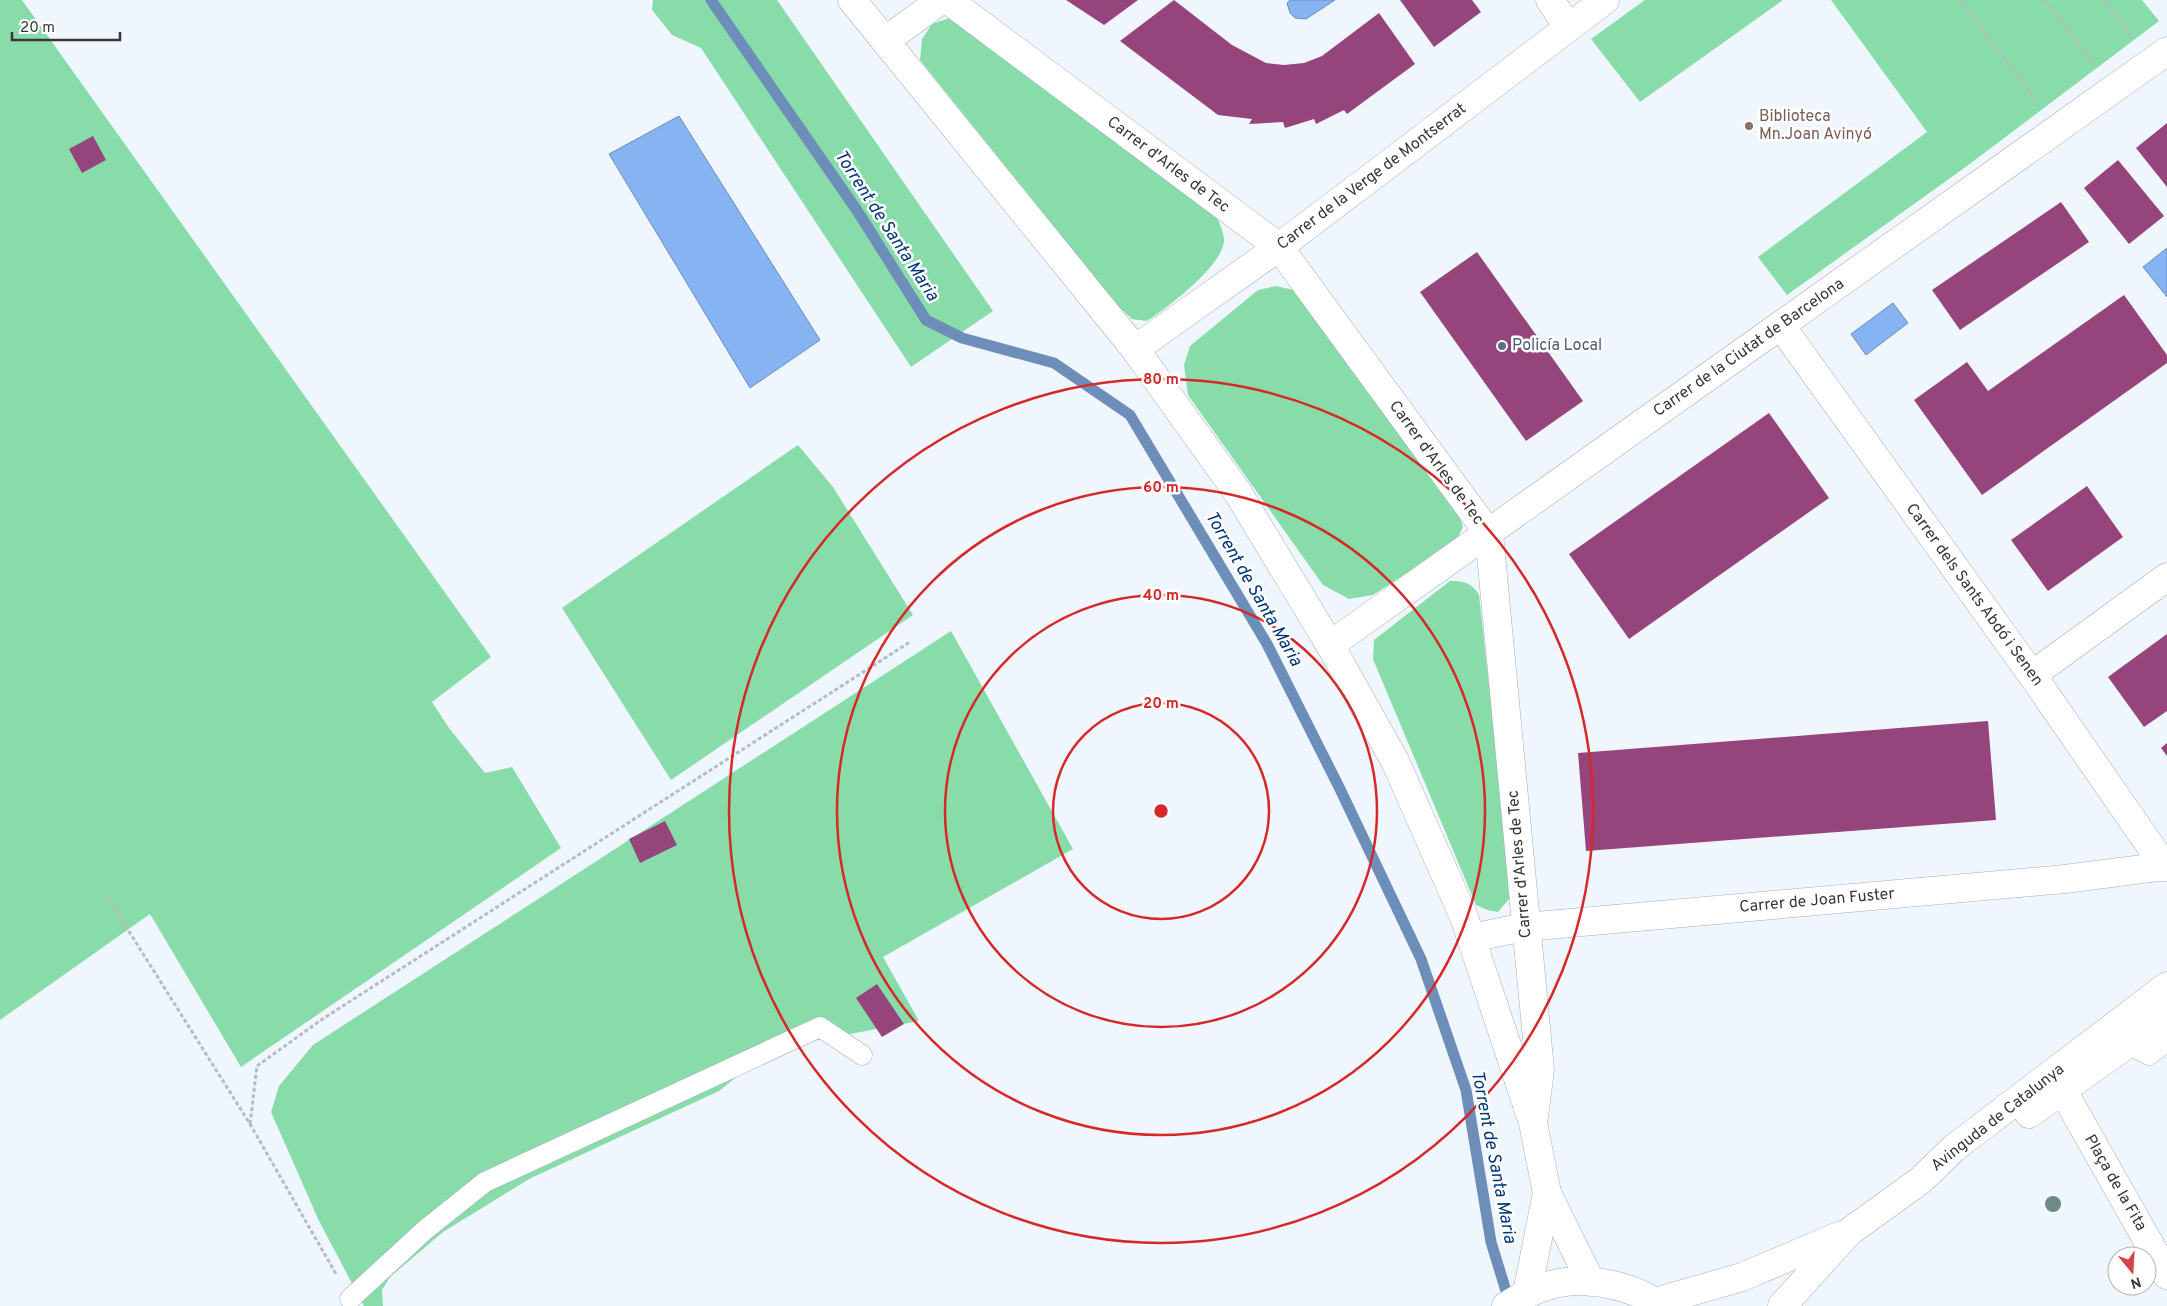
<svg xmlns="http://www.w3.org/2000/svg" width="2167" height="1306" viewBox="0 0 2167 1306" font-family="Overpass,sans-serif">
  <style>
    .green { fill: #88dca9 }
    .water { fill: #86b3f1; stroke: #6e8eba }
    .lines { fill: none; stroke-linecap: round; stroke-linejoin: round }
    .stream { stroke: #6e8eba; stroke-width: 11 }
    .building { fill: #95457c }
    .lane-casing { stroke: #a8adb4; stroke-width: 21 }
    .street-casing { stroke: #a8adb4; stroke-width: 29 }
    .primary-casing { stroke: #a8adb4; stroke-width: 29 }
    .path { stroke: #b7bcc2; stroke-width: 3; stroke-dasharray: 4 2.5; stroke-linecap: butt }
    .lane { stroke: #fff; stroke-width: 20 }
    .street { stroke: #fff; stroke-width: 28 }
    .primary { stroke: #fff; stroke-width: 28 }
    .tree { fill: #708b82 }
    .ring { fill: none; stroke: #d62828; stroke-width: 2.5 }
    .education-dot { fill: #8d6e63; stroke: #fff; stroke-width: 2 }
    .service-dot { fill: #5c6f8a; stroke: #fff; stroke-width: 2 }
    .labels { text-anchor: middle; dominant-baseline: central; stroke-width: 5; stroke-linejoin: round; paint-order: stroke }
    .education-label { font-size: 16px; fill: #785e54; stroke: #fff; text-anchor: start }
    .street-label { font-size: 16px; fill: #353739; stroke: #fff }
    .service-label { font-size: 16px; fill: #4e5e75; stroke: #fff; text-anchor: start }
    .water-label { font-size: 18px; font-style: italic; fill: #00377a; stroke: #fff }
    .centre { fill: #d62828; stroke: #fff; stroke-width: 2.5 }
    .ring-label { font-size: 15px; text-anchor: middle; font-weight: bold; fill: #d62828; stroke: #fff; stroke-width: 5; stroke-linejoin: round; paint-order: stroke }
  </style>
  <rect width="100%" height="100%" fill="#f0f6fd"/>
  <!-- green -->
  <g class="green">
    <path d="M0,0H22L491,657L432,702L449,728L485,773L512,767L561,848L241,1067L150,914L0,1020Z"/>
    <path d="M653,0H777L993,311L911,367L701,48L672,35L652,10Z"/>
    <path d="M1645,0H1783L1640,102L1591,39Z"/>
    <path d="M1831,0H2142L2159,21L1967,166L1787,295L1758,257L1927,132Z"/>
    <path d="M952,17L1214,210C1217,219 1224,231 1224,240C1224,265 1167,308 1147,321L1132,319L1117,305L920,60L922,39L932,24Z"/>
    <path d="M1276,286L1298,291L1459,514L1463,527L1456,541L1373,595L1349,599L1323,585L1188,395L1184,365L1190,346L1258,290Z"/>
    <path d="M798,445L833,487L913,615L671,780L562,608Z"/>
    <path d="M1450,581C1464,581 1472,583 1479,595L1510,873L1509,899L1498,912L1487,910L1476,905L1373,659L1374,640Z"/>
    <path d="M951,631L1073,849L883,957L919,1021L797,1044L743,1072L719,1091L529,1179L443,1232L390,1277L382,1290L383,1306H364L319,1221L271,1112L279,1086L313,1045Z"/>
  </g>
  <!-- water -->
  <g class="water">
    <path d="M1290,0H1335L1306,19L1295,18L1290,13L1287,3Z"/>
    <path d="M679,116L820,340L750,388L609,154Z"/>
    <path d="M2167,248V297L2143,267Z"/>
    <path d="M1893,303L1908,323L1866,355L1851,334Z"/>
  </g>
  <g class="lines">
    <!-- stream -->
    <path class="stream" d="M711,0L858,212L926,320L962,338L1054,363L1130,415L1267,644L1339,787L1421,959L1466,1090L1491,1242L1510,1304"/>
  </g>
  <!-- building -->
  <g class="building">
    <path d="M1066,0H1138L1104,25Z"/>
    <path d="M1174,0L1232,45L1266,63L1284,65L1304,63L1322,56L1379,13L1415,64L1347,114L1344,110L1316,124L1314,119L1285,128L1283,122L1249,124L1252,119L1218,115L1120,41Z"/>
    <path d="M1400,0H1472L1481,12L1434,47Z"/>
    <path d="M2167,123V187L2136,148Z"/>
    <path d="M93,136L106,160L82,173L69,149Z"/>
    <path d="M2118,160L2164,216L2129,244L2084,188Z"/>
    <path d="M2061,202L2089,242L1960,330L1932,290Z"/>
    <path d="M1477,252L1583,401L1526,441L1420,292Z"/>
    <path d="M2124,295L2167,355V363L1982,495L1914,400L1967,362L1988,391Z"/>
    <path d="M1769,413L1829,498L1629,639L1569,554Z"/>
    <path d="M2087,486L2123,537L2048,591L2011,540Z"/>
    <path d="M2167,634V711L2144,727L2108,677Z"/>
    <path d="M1988,721L1996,820L1586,851L1578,753Z"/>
    <path d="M2167,743V756L2161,748Z"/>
    <path d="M665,821L677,845L640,863L629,839Z"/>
    <path d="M877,984L904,1024L882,1037L856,998Z"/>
  </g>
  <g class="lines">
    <defs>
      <g id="lane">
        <path d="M2128,1044L2149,1055L2167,1041"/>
        <path d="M350,1299L425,1230L485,1182L820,1027L862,1055"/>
      </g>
      <g id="street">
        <path d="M852,0L1135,349L1238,493L1330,645L1395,761L1464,917L1533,1123L1547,1193"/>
        <path d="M948,0L1279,247L1489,534L1540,1070L1534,1117"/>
        <path d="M1550,0L1568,27"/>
        <path d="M885,41L941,0"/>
        <path d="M1781,326L2032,675L2165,867"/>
        <path d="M1135,349L1279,247L1605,0"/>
        <path d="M1330,645L2167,51"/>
        <path d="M2032,675L2167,577"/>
        <path d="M1471,938L1525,927L2065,879L2167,866"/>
        <path d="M2063,1091L2167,1275"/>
      </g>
      <g id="primary">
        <path d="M2029,1114L2167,1016"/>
        <path d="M1547,1193L1591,1282"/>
        <path d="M1527,1293L1547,1193"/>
        <path d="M1655,1302L1742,1277L1841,1235"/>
        <path d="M1506,1306C1523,1295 1539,1287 1559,1283C1589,1277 1636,1286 1659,1306"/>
        <path d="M1782,1306L1849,1232L1921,1180L1954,1148L2167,986"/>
      </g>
    </defs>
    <!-- lane casing -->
    <use href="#lane" class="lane-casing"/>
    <!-- street casing -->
    <use href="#street" class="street-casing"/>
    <!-- primary casing -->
    <use href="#primary" class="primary-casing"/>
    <!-- path -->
    <g class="path">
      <path d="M1960,0L2038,103"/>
      <path d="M2045,0L2093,63"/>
      <path d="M2104,0L2132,37"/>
      <path d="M108,898L250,1124L336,1274"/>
      <path d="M250,1124L257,1066L321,1020L910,642"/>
    </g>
    <!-- lane -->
    <use href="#lane" class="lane"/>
    <!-- street -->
    <use href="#street" class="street"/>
    <!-- primary -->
    <use href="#primary" class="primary"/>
  </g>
  <!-- trees -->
  <circle class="tree" cx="2053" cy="1204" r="8"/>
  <!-- distance rings -->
  <g class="ring">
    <circle cx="1161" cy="811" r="108"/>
    <circle cx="1161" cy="811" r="216"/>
    <circle cx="1161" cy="811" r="324"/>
    <circle cx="1161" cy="811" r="432"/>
  </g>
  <!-- markers -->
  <circle class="education-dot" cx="1749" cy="126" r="5"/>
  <circle class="service-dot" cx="1502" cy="346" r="5"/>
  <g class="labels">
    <!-- education labels -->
    <g class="education-label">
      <text x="1759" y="117">Biblioteca<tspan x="1759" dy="18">Mn.Joan Avinyó</tspan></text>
    </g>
    <!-- street labels -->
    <g class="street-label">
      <text transform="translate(1168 165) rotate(37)">Carrer d'Arles de Tec</text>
      <text transform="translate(1372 177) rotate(-37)">Carrer de la Verge de Montserrat</text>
      <text transform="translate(1749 348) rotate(-35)">Carrer de la Ciutat de Barcelona</text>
      <text transform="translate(1436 463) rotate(54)">Carrer d'Arles de Tec</text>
      <text transform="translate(1974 595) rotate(54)">Carrer dels Sants Abdó i Senen</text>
      <text transform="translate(1520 864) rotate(-95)">Carrer d'Arles de Tec</text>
      <text transform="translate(1817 901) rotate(-5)">Carrer de Joan Fuster</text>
      <text transform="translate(1998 1118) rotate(-38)">Avinguda de Catalunya</text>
      <text transform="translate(2115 1183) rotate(60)">Plaça de la Fita</text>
    </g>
    <!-- service labels -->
    <g class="service-label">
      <text x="1512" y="346">Policía Local</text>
    </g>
    <!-- water labels -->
    <g class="water-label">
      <text transform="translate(886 226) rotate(57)">Torrent de Santa Maria</text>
      <text transform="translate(1253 589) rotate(60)">Torrent de Santa Maria</text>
      <text transform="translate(1493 1157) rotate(79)">Torrent de Santa Maria</text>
    </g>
  </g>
  <circle cx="1161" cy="811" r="8" class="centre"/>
  <g class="ring-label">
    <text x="1161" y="384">80 m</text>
    <text x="1161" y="492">60 m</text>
    <text x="1161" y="600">40 m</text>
    <text x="1161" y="708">20 m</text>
  </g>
  <!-- north arrow -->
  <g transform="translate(2132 1271) rotate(162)"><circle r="24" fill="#ffffff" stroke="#aeafb0"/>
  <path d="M0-4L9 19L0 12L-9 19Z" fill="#d44445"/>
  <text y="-8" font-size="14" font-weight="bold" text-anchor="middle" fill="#353739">N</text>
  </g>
  <!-- scale -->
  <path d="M12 32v8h108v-8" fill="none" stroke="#353739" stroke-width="2.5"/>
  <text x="20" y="32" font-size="15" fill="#353739" stroke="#ffffff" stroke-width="4" paint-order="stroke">20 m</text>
</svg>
